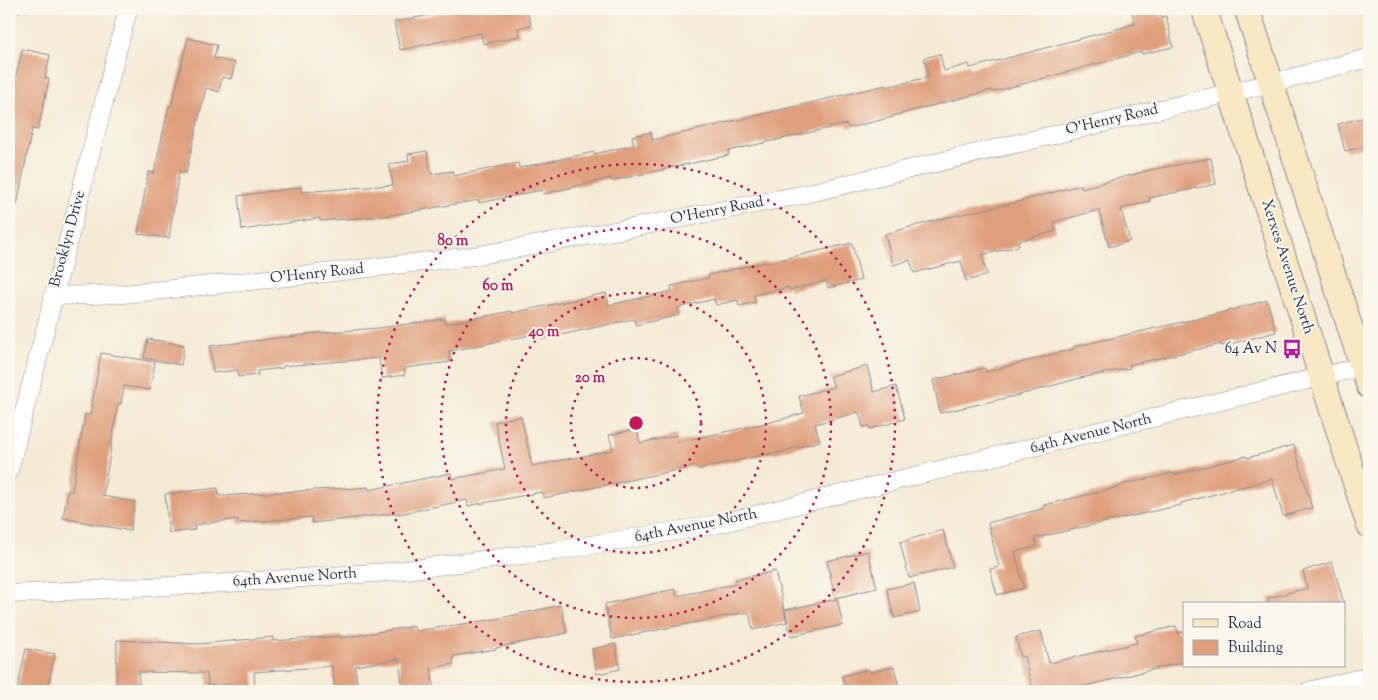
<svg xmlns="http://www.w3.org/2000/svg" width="1378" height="700" viewBox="0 0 1378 700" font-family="'Sorts Mill Goudy',serif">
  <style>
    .building { fill: #df9f7c }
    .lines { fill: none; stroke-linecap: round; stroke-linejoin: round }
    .street-casing { stroke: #888d9a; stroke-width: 19 }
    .secondary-casing { stroke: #888d9a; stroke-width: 27 }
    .path { stroke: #888d9a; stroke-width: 3; stroke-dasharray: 4 4; stroke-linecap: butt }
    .street { stroke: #fff; stroke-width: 18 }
    .secondary { stroke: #fae7c3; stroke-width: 25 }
    .ring { fill: none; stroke: #c2185b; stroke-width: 2.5; stroke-dasharray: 2.5 5 }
    .labels { text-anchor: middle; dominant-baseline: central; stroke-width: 4; stroke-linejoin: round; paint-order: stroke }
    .street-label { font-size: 15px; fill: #1b2f5e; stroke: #fbf7ec }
    .poi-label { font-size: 15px; fill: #1b2f5e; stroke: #fbf7ec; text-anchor: end }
    .centre { fill: #c2185b; stroke: #fbf7ec; stroke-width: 2.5 }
    .ring-label { font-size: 15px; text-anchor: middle; font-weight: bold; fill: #c2185b; stroke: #fbf7ec; stroke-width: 4; stroke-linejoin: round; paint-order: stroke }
  </style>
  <rect width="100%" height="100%" fill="#fbf7ec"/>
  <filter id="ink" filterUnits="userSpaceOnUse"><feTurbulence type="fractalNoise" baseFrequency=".02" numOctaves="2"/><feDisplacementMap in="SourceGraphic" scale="10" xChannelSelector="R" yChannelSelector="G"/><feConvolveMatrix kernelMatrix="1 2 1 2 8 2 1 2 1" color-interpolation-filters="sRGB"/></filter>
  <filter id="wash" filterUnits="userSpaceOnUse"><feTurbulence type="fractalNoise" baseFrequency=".0096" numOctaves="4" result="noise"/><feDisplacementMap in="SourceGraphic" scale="20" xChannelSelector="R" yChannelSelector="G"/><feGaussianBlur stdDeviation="1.12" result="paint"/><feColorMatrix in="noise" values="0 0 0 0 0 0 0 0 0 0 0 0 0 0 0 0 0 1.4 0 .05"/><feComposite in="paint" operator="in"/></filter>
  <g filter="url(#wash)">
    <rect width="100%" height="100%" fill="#f4ebd5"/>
    <g id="blocks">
      <!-- building -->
      <g class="building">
        <path d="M461,9H527L531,25L518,28L520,36L483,44L481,33L400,50L394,22Z"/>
        <path d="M1131,9H1159L1161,17L1166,16L1173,47L1142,54L1141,52L993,92L992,90L893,116V117L848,128L847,124L728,151L729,155L611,181V178L543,194L542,190L479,203V200L386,216L320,221V218L242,230L238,196L301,187V192L393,185L389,164L409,161L408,154L427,151L431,174L453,171V176L518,163L519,168L594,152V154L634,145L632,136L651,132L653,140L886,85V87L929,77L924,58L940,54L944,71L969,64L970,68L1135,24Z"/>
        <path d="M188,38L217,45L214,58L235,63L231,79L222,77L219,92L206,88L186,173L179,171L169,238L138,234L148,172L154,173L169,106L171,107Z"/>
        <path d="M22,49L50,55L45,78L49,79L38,130L32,129L17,205L9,204V108Z"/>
        <path d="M1369,116V145L1345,151L1338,124Z"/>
        <path d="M1211,158L1216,184L1149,198L1150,201L1121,209L1130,241L1109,247L1099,210L1054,222L1056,231L1018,241L1019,246L982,255L987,275L966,281L961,261L914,273L910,260L893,265L885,234L940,219L1009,204L1081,185L1082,188L1150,170Z"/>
        <path d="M852,243L861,280L828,288L826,281L790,290L789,287L754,295L755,302L739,306L738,300L716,305L714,299L677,308L679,315L636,325L634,319L542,339L541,333L449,351L450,362L404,368L405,375L382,378L379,358L283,366V368L257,371L258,375L238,377L237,370L213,373L210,346L305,335V334L378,328L445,319V324L512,311V313L606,293L609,305L672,291L671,286L709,278L708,275L766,262L767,263Z"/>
        <path d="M1267,300L1276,332L1222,346L1221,344L1129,365L1130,368L1080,378L1019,395L940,413L933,380L985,368L986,372L1073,349V347L1213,315Z"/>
        <path d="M148,339L184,345L181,365L144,358Z"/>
        <path d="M101,353L155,362L150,390L124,386L121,404H118L103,496L135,502L130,531L63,518L68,490L72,491L85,414L90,415Z"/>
        <path d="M867,366L874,392L896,386L905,419L870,429L869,426L863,427L859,412L815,424L820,441L773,454V453L697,469L696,466L544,498L542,492L468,506L467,500L399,514V513L312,523V517L238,523V519L194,525L195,530L169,533L165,494L218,488L219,496L347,488V489L368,487L369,490L451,473L452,479L505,469L495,422L521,416L532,466L613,450L609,435L637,429L640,443L677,435L678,442L771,422L804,413L799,396L834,387L830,376Z"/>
        <path d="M1294,445L1312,508L1283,516L1272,479L1181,503V505L1035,538L1037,546L1015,552L1024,588L997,595L990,569L999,567L988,523L1045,508L1044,505L1120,487V485L1174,473V475L1246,456L1247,458Z"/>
        <path d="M943,530L953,567L909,578L900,542Z"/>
        <path d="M868,551L877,588L835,598L827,561Z"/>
        <path d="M1332,562L1344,604H1269L1268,598L1307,588L1303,571Z"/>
        <path d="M775,571L787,622L753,630L749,612L742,614V613L612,639L605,604L675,589L677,596L736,584L735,580Z"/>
        <path d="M914,583L920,612L894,618L887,589Z"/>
        <path d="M837,599L843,625L791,636L785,610Z"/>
        <path d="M561,605L567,633L496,648V649L453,656L454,664L431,668L434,691H403L399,659L355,666L358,691H335L332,666L254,672L255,691H230V684L208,686L207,673L138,672L140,691H116V679L117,640L199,644L273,637V641L341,636V638L414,626L415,631L496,619Z"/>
        <path d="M1176,626L1178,633L1184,632V662L1064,691H1033L1024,656L1021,657L1016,637L1041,631L1049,663L1137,643L1135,636Z"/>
        <path d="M615,644L620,669L597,674L592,649Z"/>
        <path d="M26,649L55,654L47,691H17Z"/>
        <path d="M894,667L900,691H846L842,676L869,669L870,672Z"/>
      </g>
    </g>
  </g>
  <g filter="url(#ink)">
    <use href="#blocks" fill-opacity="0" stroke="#888d9a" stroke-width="1"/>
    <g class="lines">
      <defs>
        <g id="street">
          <path d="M53,296L124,294L316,274L474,256L631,228L801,195L1271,83L1369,58"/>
          <path d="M9,470L128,9"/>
          <path d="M9,594L228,583L389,572L555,551L718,524L1369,365"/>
          <path d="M1309,691L1369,676"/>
        </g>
        <g id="secondary">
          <path d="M1204,9L1369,525"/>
          <path d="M1247,9L1369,386"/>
        </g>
      </defs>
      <!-- street casing -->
      <use href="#street" class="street-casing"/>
      <!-- secondary casing -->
      <use href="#secondary" class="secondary-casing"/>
      <!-- path -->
      <path class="path" d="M9,11L61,9"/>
      <!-- street -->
      <use href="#street" class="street"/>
      <!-- secondary -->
      <use href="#secondary" class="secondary"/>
    </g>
  </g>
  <!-- distance rings -->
  <g class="ring">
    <circle cx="636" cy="423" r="65"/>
    <circle cx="636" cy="423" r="130"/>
    <circle cx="636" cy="423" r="195"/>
    <circle cx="636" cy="423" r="259"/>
  </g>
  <!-- icons -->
  <defs>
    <symbol id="bus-bare" viewBox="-9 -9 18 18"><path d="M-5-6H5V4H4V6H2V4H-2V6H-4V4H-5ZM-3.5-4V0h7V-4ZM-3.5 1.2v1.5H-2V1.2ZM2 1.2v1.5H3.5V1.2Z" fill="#b5179e" stroke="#fbf7ec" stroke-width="2.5" paint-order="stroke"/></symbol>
  </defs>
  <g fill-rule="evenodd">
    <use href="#bus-bare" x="1278" y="335" width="28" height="28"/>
  </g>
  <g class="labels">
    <!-- street labels -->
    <g class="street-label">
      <text transform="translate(1112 120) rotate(-13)">O'Henry Road</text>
      <text transform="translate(717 211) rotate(-11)">O'Henry Road</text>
      <text transform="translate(68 239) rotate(-75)">Brooklyn Drive</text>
      <text transform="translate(1287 267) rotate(72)">Xerxes Avenue North</text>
      <text transform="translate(317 274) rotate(-6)">O'Henry Road</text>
      <text transform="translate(1091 434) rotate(-14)">64th Avenue North</text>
      <text transform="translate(696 526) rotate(-11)">64th Avenue North</text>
      <text transform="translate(295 578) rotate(-4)">64th Avenue North</text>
    </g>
    <!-- poi labels -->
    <g class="poi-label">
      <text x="1277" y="349">64 Av N</text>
    </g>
  </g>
  <circle cx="636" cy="423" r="8" class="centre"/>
  <g class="ring-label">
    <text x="453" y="245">80 m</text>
    <text x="498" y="290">60 m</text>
    <text x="544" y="336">40 m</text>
    <text x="590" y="382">20 m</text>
  </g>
  <!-- margin -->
  <rect width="1378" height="700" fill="none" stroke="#fbf7ec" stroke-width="30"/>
  <!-- legend -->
  <rect x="1183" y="602" width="162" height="65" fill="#fbf7ec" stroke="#a1a7b3"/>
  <rect x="1193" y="619" width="25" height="8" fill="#fae7c3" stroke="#a1a7b3"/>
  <text x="1228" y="628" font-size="15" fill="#1b2f5e">Road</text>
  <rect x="1193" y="640" width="25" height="15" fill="#df9f7c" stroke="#a1a7b3"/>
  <text x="1228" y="652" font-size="15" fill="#1b2f5e">Building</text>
</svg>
